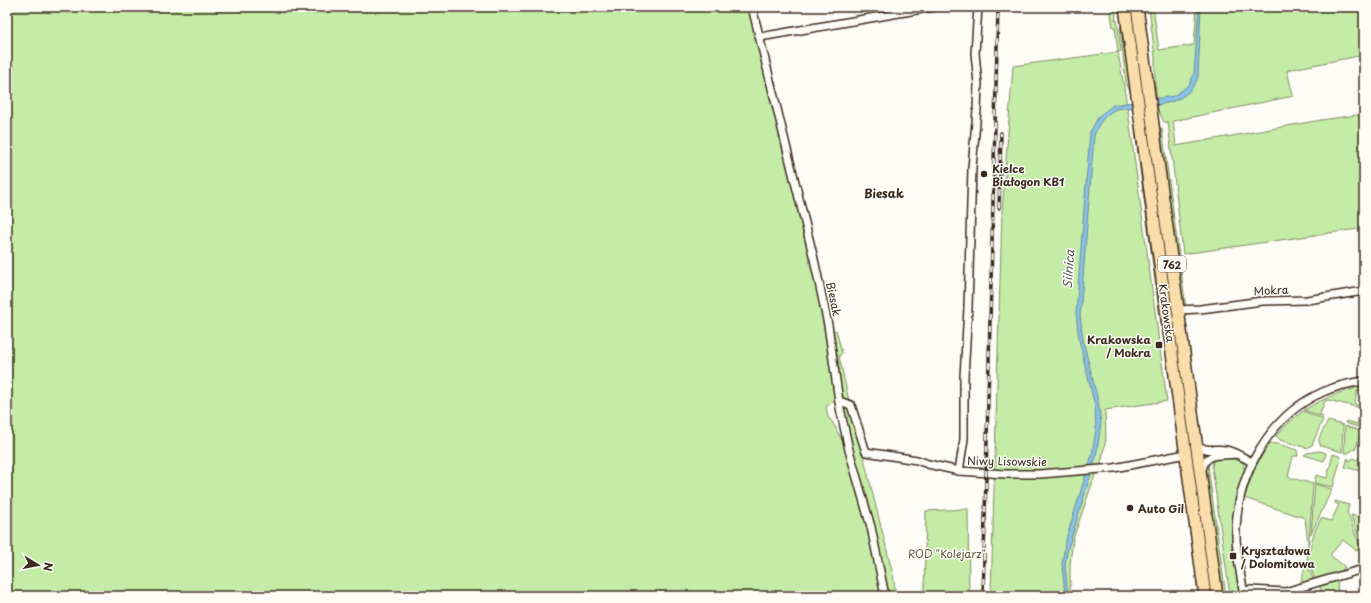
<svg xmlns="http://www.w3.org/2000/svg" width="1371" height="603" viewBox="0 0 1371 603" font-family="'Playpen Sans',sans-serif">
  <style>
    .green { fill: #c5eca7; stroke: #808b62 }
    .water { fill: #89c3e8; stroke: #6a8697 }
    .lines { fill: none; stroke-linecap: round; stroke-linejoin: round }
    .minor-casing { stroke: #3b2a1e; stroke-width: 10 }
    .primary-casing { stroke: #3b2a1e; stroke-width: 14 }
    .minor { stroke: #fdfcf7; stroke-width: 7 }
    .primary { stroke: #faddab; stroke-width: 11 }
    .rail-casing { stroke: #3b2a1e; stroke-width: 3.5 }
    .rail { stroke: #fdfcf7; stroke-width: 2; stroke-dasharray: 6; stroke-linecap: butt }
    .poi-dot { fill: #3b2a1e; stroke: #fdfcf7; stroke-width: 1.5 }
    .labels { text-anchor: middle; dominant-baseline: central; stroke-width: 3; stroke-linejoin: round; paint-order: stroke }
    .shield { fill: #fdfcf7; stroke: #75695f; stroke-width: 1 }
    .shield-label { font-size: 10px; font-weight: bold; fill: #3b2a1e }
    .poi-label { font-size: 11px; font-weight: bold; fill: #3b2a1e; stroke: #fdfcf7; text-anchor: start }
    .street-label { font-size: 11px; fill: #3b2a1e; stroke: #fdfcf7 }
    .park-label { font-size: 11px; fill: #5e5a40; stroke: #fdfcf7 }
    .neighbourhood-label { font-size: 12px; font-weight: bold; fill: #3b2a1e; stroke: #fdfcf7 }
    .water-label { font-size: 12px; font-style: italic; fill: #52585b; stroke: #fdfcf7 }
  </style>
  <rect width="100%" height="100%" fill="#fdfcf7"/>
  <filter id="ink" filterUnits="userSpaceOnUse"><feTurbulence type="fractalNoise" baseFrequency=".025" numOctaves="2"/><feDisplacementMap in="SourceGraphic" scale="8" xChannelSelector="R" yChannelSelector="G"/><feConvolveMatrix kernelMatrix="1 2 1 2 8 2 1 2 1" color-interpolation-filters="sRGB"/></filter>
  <g filter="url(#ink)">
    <!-- green -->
    <g class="green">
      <path d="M7,7H749L826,327L837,398L826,407L828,417L833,423L846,448L865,513L882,596H7Z"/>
      <path d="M1110,7H1115L1116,17H1115V20H1117L1121,51L1118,52L1128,111L1167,401L1105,410L1106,439L1101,463L1095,475L1073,539L1070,564V587L1072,596H991L1002,212L1013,66L1118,52L1115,27H1113Z"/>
      <path d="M1149,7H1153L1159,50L1194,45L1197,7H1364V55L1287,70L1293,96L1173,121L1176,146L1321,120L1364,114V228L1183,254L1168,122H1164L1158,110L1155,83V58Z"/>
      <path d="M1120,27H1121L1124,38L1132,95L1126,83Z"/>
      <path d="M1143,111H1147L1191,437H1187Z"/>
      <path d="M1160,128H1162L1186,308L1183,306L1159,140L1162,137Z"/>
      <path d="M1135,132L1138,134L1161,302V325Z"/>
      <path d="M836,330L842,353L839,356L849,401L844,399L842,397L831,331Z"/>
      <path d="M1364,386V393L1357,391L1355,404L1364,407L1358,427L1345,423L1346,421L1357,424L1361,408L1328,400L1325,401L1320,414L1323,417L1304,410C1324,398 1342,391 1364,386Z"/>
      <path d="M846,406L850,407L863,451L865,463L893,575L896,596H887L850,444L843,409Z"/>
      <path d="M1303,411L1323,419L1312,445L1307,448L1280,440L1276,436L1288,423Z"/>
      <path d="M1328,421L1343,425L1342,452L1321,446C1315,438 1325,429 1328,421Z"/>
      <path d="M1345,426L1361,431L1356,448L1348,453H1344Z"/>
      <path d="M1190,440L1192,441L1213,596H1209L1189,441Z"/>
      <path d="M1271,443L1281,445L1297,450L1298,456H1293L1288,477L1313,484L1309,541L1305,555L1308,543L1305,518L1244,498L1256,466L1269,444Z"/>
      <path d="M1320,451L1326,453L1324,461L1304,455L1307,453Z"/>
      <path d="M1333,454L1339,456L1341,458L1333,487L1314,483L1316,475L1327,478Z"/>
      <path d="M1364,455V472L1345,467L1348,458L1349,461L1354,458L1356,460Z"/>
      <path d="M1226,458L1234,459L1243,462L1244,468L1246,469C1235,499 1234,516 1235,547L1233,548V553L1231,554L1232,558H1234L1239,596H1230L1212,467L1213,460Z"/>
      <path d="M1209,460L1208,466L1226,596H1221C1215,552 1212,509 1206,465Z"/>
      <path d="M1315,484L1332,489L1311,534Z"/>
      <path d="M1335,501L1349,505L1347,513L1348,514L1360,547L1357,551L1343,540L1330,555L1345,567L1341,572L1315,579L1307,559L1314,533L1321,518L1331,521L1339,505L1335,503Z"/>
      <path d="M968,509L969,596H924L926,511Z"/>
      <path d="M1351,515L1364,518V536L1361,544Z"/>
      <path d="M1306,562L1314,581L1300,586Z"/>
      <path d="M1337,580L1338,596H1323L1319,585Z"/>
    </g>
    <!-- water -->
    <path class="water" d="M1199,7H1201L1198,77C1187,110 1143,105 1116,109C1104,115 1098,124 1094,136L1080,316L1083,340L1098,401L1101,424L1096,457L1067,552L1065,565L1068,596H1065L1062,564L1065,543L1092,454L1096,430L1095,406L1079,340L1076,313L1090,132L1099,116L1113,105L1174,96L1189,85L1194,74Z"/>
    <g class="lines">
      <defs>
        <g id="minor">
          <path d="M752,7L814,259L828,325L840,408L849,450L871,527L885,596"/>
          <path d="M760,37L934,7"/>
          <path d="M1178,310L1200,309L1263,301L1307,300L1364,291"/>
          <path d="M839,401L851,405L866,452L917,460L928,464L959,471L1005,474H1040L1114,468L1186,454"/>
          <path d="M1197,444C1205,453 1216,448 1226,450C1235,452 1244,458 1252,462"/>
          <path d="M1202,469C1207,451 1220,456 1236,454"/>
          <path d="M959,471L964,439V377L968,308L972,168L977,110L978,84L975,53L978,7"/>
          <path d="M1243,591L1251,590L1285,592L1356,571L1364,570"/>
          <path d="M1244,596C1241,574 1235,551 1236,529C1238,473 1270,415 1323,392C1336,386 1350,383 1364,381"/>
        </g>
        <g id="primary">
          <path d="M1125,7L1205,596"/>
          <path d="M1137,7L1217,596"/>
        </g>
      </defs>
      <!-- minor casing -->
      <use href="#minor" class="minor-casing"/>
      <!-- primary casing -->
      <use href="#primary" class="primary-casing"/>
      <!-- minor -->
      <use href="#minor" class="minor"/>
      <!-- primary -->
      <use href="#primary" class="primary"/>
      <defs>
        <g id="rail">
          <path d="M999,208L1001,133"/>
          <path d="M983,596L998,7"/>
        </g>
      </defs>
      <!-- rail casing -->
      <use href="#rail" class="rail-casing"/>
      <!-- rail -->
      <use href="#rail" class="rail"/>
    </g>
  </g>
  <!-- markers -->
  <g class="poi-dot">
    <circle cx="984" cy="174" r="4"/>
    <rect x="1155" y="341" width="8" height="8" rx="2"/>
    <circle cx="1130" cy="508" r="4"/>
    <rect x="1229" y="552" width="8" height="8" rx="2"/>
  </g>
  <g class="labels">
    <!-- shield labels -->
    <rect class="shield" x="1158" y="256" width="28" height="16" rx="3"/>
    <g class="shield-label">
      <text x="1172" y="264">762</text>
    </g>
    <!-- poi labels -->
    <g class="poi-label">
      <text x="992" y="168">Kielce<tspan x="992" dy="13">Białogon KB1</tspan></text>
      <text x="1151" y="339" text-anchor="end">Krakowska<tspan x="1151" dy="13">/ Mokra</tspan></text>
      <text x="1138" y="508">Auto Gil</text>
      <text x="1241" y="550">Kryształowa<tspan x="1241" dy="13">/ Dolomitowa</tspan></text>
    </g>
    <!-- street labels -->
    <g class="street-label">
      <text transform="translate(1271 290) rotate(-3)">Mokra</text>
      <text transform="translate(834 299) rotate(78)">Biesak</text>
      <text transform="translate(1167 313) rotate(82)">Krakowska</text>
      <text transform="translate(1007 461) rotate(1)">Niwy Lisowskie</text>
    </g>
    <!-- park labels -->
    <g class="park-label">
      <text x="947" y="553">ROD "Kolejarz"</text>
    </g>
    <!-- neighbourhood labels -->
    <g class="neighbourhood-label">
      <text x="884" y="193">Biesak</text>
    </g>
    <!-- water labels -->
    <g class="water-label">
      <text transform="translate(1068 269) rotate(-86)">Silnica</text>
    </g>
  </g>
  <!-- margin -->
  <rect width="1371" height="603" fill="none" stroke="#fdfcf7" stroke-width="24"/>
  <rect x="12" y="12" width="1347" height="579" fill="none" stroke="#3b2a1e" stroke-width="1.5" filter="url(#ink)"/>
  <!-- north arrow -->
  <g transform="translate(38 565) rotate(100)" stroke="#fdfcf7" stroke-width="3" paint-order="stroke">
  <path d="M0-3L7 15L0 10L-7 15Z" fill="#3b2a1e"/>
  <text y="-6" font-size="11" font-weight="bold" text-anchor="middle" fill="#3b2a1e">N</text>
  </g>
</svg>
